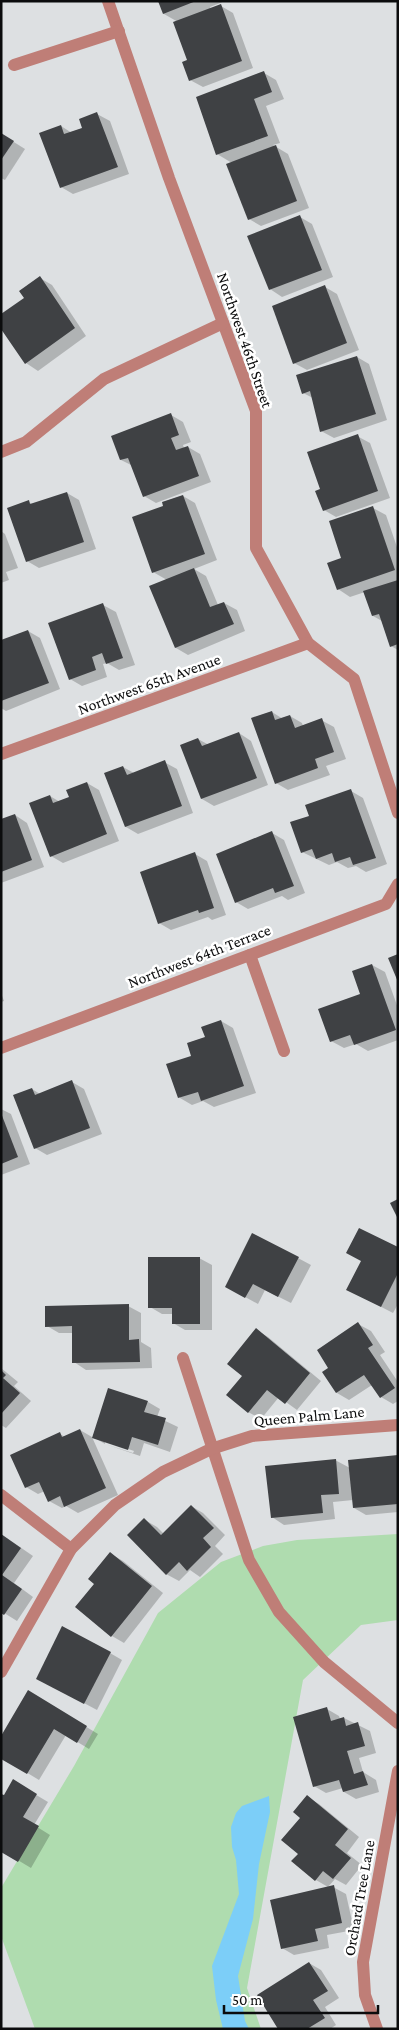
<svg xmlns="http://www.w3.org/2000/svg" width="399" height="2030" viewBox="0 0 399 2030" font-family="'Crimson Pro',serif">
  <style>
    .green { fill: #afdcaf }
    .water { fill: #7ccef8 }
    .shadow { fill: #0003; fill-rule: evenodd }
    .building { fill: #3f4144 }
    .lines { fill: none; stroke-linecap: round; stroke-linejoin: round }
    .street { stroke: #bf7e77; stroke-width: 12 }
    .labels { text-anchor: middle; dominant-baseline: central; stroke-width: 5; stroke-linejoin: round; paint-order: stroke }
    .street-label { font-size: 16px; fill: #0b0c0d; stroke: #fff }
  </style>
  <rect width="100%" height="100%" fill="#dde0e2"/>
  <!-- green -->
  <path class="green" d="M398,1534V1620L361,1625L303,1680L247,1988L261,2029H35L1,1936V1888L74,1766L158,1613L221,1562L263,1546L297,1540Z"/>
  <!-- water -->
  <path class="water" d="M269,1796L270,1812L259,1864L253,1919L238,1976L245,2021L249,2029H223L216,2000L212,1966L239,1894L236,1860L232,1847L231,1827L236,1813L242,1806Z"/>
  <!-- shadow -->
  <g class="shadow">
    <path d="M159,1H225L210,7L211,9L221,6L233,13L253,68L203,87L190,80L189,60L178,22L164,14Z"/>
    <path d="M264,73L276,80L284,99L266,106L280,143L273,145L288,154L309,208L261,226L249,219L232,163L217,154Z"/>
    <path d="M97,114L110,121L129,174L73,194L61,187V126L72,133L83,128Z"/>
    <path d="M1,134L25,149L5,180L1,178Z"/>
    <path d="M300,217L312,224L333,277L282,297L270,289Z"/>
    <path d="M40,278L52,285L86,336L38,371L26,363V299Z"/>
    <path d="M325,287L337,294L359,350L307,370L294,363Z"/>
    <path d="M357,357L369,364L387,420L334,438L321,431L313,398L303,393Z"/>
    <path d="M171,415L183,422L191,442L183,445L184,448L188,447L200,454L211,482L156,503L144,496L133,466L121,460L113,436Z"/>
    <path d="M357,436L370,443L390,498L336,517L324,510L322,490Z"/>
    <path d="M67,493L79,500L96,549L39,568L27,561L29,502L33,505Z"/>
    <path d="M183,496L195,503L217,560L194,569L206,576L218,605L224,603L237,610L245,631L188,655L176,648L167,580L153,572L164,506Z"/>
    <path d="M373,508L386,515L398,550V650L391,646L382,621L373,616L365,592L350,597L338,589L343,558Z"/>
    <path d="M1,531L5,534L18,568L6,572L9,580L1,583Z"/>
    <path d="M103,605L116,612L135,665L119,670L107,663L103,664L107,677L82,686L70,679Z"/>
    <path d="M28,631L40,638L60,689L6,711L1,708V641Z"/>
    <path d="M272,712L283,719L290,716L302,723L303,726L321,720L334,727L346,759L326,766L330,775L288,790L276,783Z"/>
    <path d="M239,733L251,741L268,785L214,806L202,799L198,739L209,745Z"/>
    <path d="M164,762L177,769L193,813L138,834L126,827L123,767L134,773Z"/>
    <path d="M87,783L99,790L119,841L63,863L51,856L50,796L60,802L71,797Z"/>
    <path d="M351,791L363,798L387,864L366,872L356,866L348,868L337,862L329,865L302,852L311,816Z"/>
    <path d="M15,815L27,823L44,867L1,883V821Z"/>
    <path d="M272,833L284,840L305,893L288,900L282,896L248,909L236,902Z"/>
    <path d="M195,854L207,861L226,915L212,920L208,917L171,930L159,923Z"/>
    <path d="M372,965L385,972L398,1008V1040L368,1051L356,1044L344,1048L331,1041L361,995Z"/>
    <path d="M1,993L4,1001L1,1002Z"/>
    <path d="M221,1021L233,1028L256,1093L214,1107L203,1101L192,1105L180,1098L168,1065L193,1056Z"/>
    <path d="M72,1082L84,1089L102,1134L47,1155L35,1148L32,1089L40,1094Z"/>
    <path d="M1,1109L11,1114L30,1164L1,1175Z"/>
    <path d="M253,1234L311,1265L291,1303L265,1290L258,1304L238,1293Z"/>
    <path d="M398,1249V1304L393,1313L360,1296Z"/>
    <path d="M199,1258L212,1265V1330H185L173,1323V1314H162L150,1307Z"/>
    <path d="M128,1306L141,1313V1342L151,1348L152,1368L86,1370L74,1362L73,1333H59L47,1326Z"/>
    <path d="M358,1324L371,1331L385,1352L380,1355L398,1382V1401L393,1404L381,1397L372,1385L349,1400L337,1393L324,1372L330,1368Z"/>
    <path d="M256,1330L268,1337L321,1381L297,1410L279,1397L261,1419L248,1412L244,1376Z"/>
    <path d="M1,1368L18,1382L14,1386L31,1401L6,1428L1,1425Z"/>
    <path d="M148,1402L160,1409L157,1417L178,1427L170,1452L144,1443L140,1456L105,1444L93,1437ZM105,1441L134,1451L133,1453L105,1444Z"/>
    <path d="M80,1430L92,1437L118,1495L78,1513L66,1506L62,1508L49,1501L45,1491L38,1494L26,1487L60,1434L65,1437Z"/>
    <path d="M398,1457V1512L366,1515L354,1508L353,1500L333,1502L335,1519L284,1525L272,1517L335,1460L350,1468Z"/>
    <path d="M191,1506L203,1513L225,1535L215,1546L223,1554L200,1577L190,1570L179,1581L166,1574L145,1520L157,1527L164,1534Z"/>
    <path d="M1,1534L33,1556L14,1583L33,1597L17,1621L1,1611Z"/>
    <path d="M111,1554L123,1561L163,1593L124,1643L112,1636L95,1584Z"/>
    <path d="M110,1653L122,1660L97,1710L50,1685Z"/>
    <path d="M29,1692L98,1734L89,1749L66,1735L39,1780L1,1757Z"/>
    <path d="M327,1709L339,1716L340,1719L344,1718L370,1731L376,1753L359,1758L363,1772L376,1780L379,1792L356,1799L344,1792L343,1788L326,1793L314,1786Z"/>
    <path d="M13,1781L48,1802L34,1825L50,1835L31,1868L1,1850L4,1797Z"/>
    <path d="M307,1797L319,1804L359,1837L347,1853L362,1865L346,1885L335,1879L328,1887L316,1880L293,1861L299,1854L301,1818Z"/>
    <path d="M333,1887L346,1894L354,1930L327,1935L329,1948L294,1955L282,1948Z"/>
    <path d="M309,1963L321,1970L339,1998L325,2007L336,2025L330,2029H280Z"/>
  </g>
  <!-- building -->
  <g class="building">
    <path d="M158,1H196L163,14Z"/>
    <path d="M221,4L242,61L189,81L182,62L187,60L173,22Z"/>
    <path d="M264,71L272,92L254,99L268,136L216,155L196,97Z"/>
    <path d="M97,112L118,167L60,188L39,133L61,125L64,134L82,128L79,119Z"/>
    <path d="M1,133L14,141L1,160Z"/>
    <path d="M276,145L297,201L248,220L226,164Z"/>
    <path d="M300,215L322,270L269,290L247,236Z"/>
    <path d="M40,276L75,328L25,364L1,329V314L24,298L19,291Z"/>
    <path d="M325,285L347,343L293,364L272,306Z"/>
    <path d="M357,356L376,414L320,432L310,391L302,394L296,375Z"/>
    <path d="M171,413L179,435L171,438L176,450L188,446L199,476L143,497L128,458L120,460L111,436Z"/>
    <path d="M358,434L378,491L323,511L315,491L320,489L307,452Z"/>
    <path d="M67,492L84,542L26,562L7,508L29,500L30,504Z"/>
    <path d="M183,495L205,554L152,573L132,517L163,506L162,502Z"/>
    <path d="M373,506L395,570L337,590L327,563L341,558L329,521Z"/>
    <path d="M194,568L210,607L224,602L234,624L175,648L149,586Z"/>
    <path d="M398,580V644L390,647L379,614L372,616L363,591Z"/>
    <path d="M103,603L123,658L106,664L102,653L92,657L96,670L69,680L48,623Z"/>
    <path d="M28,630L49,683L1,701V640Z"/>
    <path d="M272,711L275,720L290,715L295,728L322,718L334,752L315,759L318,768L275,784L251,718Z"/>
    <path d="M239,732L257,778L201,799L180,745L198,738L202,746Z"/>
    <path d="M165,760L182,806L125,827L104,773L123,766L127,775Z"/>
    <path d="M87,782L107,834L50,857L29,803L50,795L53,803L69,797L66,790Z"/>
    <path d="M351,789L376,858L353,865L350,857L335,862L332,853L316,859L312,849L301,853L290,822L309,816L305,805Z"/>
    <path d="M15,814L32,860L1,872V819Z"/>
    <path d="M272,831L294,886L275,893L273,888L235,903L216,854Z"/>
    <path d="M195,852L214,908L199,913L198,910L158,924L140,872Z"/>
    <path d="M398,954V982L388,958Z"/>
    <path d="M372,964L396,1030L354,1045L350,1035L330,1042L318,1009L360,994L352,971Z"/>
    <path d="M221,1020L244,1086L201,1101L198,1092L178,1098L166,1064L191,1056L187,1043L205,1037L201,1027Z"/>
    <path d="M72,1080L90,1128L34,1149L13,1095L32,1088L35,1095Z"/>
    <path d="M1,1113L18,1157L1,1164Z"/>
    <path d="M398,1199V1219L390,1203Z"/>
    <path d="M359,1228L398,1247V1273L381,1307L346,1290L361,1261L346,1253Z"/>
    <path d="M252,1233L299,1257L278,1297L253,1284L245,1298L225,1287Z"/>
    <path d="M148,1257H200V1324H172V1308H148Z"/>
    <path d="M129,1304V1340L139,1339L140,1362L72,1363V1326L45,1327V1306Z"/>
    <path d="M358,1322L373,1345L368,1348L395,1388L380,1398L364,1375L336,1393L322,1372L328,1368L317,1350Z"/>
    <path d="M256,1328L310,1373L285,1404L267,1390L248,1413L226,1395L242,1376L227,1364Z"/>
    <path d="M1,1370L6,1375L3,1378L20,1393L1,1414Z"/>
    <path d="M108,1388L148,1401L144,1412L166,1418L158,1445L132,1437L128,1450L92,1438Z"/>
    <path d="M80,1429L106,1488L64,1507L60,1496L48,1502L39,1482L25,1488L10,1455L60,1432L62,1437Z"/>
    <path d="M398,1455V1504L353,1508L348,1460Z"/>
    <path d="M336,1459L339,1494L321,1495L323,1513L271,1518L265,1466Z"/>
    <path d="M191,1505L214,1528L203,1538L211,1547L187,1571L179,1562L166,1575L127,1535L144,1518L161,1535Z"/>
    <path d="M1,1534L21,1548L2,1575L22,1589L4,1615L1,1613Z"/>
    <path d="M110,1552L152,1586L111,1637L75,1607L94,1584L88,1579Z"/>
    <path d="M62,1626L111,1652L84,1704L36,1679Z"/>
    <path d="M28,1690L87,1726L77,1743L54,1729L27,1774L1,1759V1736Z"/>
    <path d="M327,1707L331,1721L344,1717L346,1726L358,1722L365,1746L347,1751L354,1774L363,1771L368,1785L343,1792L339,1780L313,1787L293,1717Z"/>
    <path d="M13,1779L37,1794L23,1817L39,1826L18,1862L1,1852V1794L4,1795Z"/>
    <path d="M307,1795L348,1829L335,1845L351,1858L333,1879L323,1871L315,1881L291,1861L298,1854L281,1840L300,1818L293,1812Z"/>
    <path d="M334,1885L342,1923L315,1929L318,1941L281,1949L270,1900Z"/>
    <path d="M309,1962L328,1991L313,2000L325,2018L307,2029H278L257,1995Z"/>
  </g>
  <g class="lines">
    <!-- street -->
    <g class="street">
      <path d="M108,1L169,178L256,411V548L308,643L354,679L398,813"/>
      <path d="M14,65L119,31"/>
      <path d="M1,452L26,442L104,379L223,323"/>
      <path d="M1,754L308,643"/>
      <path d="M250,955L284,1051"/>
      <path d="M1,1048L386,904L398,884"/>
      <path d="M183,1358L249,1560L279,1612L324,1662L398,1723"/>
      <path d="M1,1495L71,1549"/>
      <path d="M1,1672L71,1549L115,1505L163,1472L211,1449L252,1436L398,1425"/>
      <path d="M377,2029L365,1995L363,1962L398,1771"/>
    </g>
  </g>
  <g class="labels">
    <!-- street labels -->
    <g class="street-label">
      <text transform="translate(245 340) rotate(71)">Northwest 46th Street</text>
      <text transform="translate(149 684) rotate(-20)">Northwest 65th Avenue</text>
      <text transform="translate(199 956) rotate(-21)">Northwest 64th Terrace</text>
      <text transform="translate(309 1416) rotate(-5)">Queen Palm Lane</text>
      <text transform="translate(359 1898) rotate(-80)">Orchard Tree Lane</text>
    </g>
  </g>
  <!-- border -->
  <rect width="399" height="2030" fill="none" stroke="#0b0c0d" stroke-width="5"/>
  <!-- scale -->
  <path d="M224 2005v8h154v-8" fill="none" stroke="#0b0c0d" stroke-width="2.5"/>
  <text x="232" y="2005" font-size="15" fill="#0b0c0d" stroke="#ffffff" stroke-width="4" paint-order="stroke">50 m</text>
</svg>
